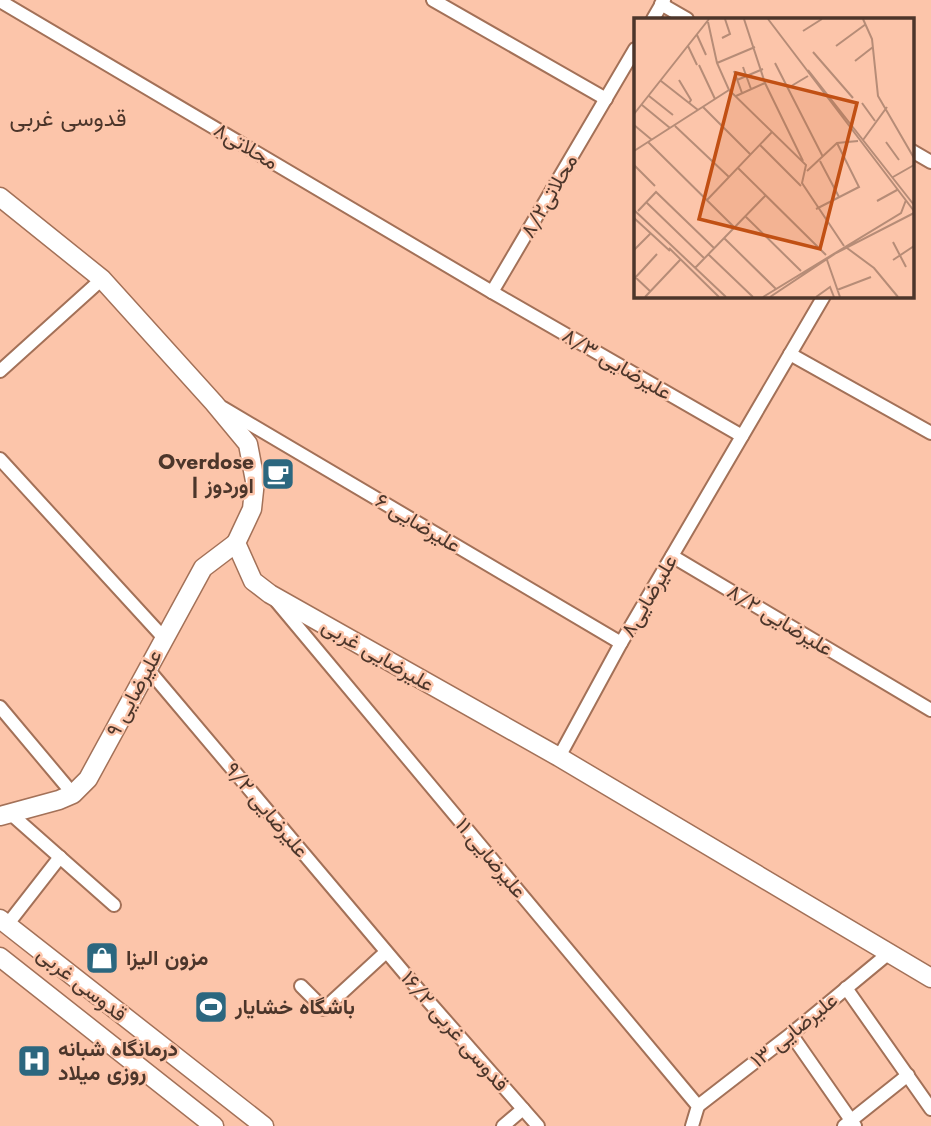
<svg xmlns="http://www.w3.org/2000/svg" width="931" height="1126" viewBox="0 0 931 1126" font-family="Jost,Vazirmatn,sans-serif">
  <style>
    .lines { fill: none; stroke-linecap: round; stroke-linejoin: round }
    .street-casing { stroke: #a37158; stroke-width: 16 }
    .secondary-casing { stroke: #a37158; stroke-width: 21 }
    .street { stroke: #fff; stroke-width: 12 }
    .secondary { stroke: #fff; stroke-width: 18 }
    .labels { text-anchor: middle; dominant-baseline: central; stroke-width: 5; stroke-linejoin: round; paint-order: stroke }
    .street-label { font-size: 21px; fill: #4c362b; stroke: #fcc5aa }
    .poi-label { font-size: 21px; font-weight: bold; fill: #4c362b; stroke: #fcc5aa; text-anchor: start }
    .neighbourhood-label { font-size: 23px; fill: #4c362b; stroke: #fcc5aa }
    .inset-road { fill: none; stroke: #b68c77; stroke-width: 2 }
    .view { fill: #c15014; fill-opacity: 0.15; stroke: #c15014; stroke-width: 3.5 }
    .inset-edge { fill: none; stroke: #4c362b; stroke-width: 3.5 }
  </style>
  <rect width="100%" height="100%" fill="#fcc5aa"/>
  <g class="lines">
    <defs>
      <g id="street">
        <path d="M433,0L606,99"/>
        <path d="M0,1L492,292L742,436"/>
        <path d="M661,4L687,19"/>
        <path d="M653,19L664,0"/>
        <path d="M912,151L931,162"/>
        <path d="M492,292L635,49"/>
        <path d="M790,354L931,433"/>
        <path d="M0,371L102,279"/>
        <path d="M223,408L621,643"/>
        <path d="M0,459L163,637"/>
        <path d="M672,556L931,710"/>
        <path d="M277,602L698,1106L692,1126"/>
        <path d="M147,668L423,995L538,1126"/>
        <path d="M0,707L73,794"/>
        <path d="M559,757L621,643L824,296"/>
        <path d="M11,814L114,905"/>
        <path d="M7,925L60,857"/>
        <path d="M301,986L324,1009L386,952"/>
        <path d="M846,988L931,1109"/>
        <path d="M791,1034L855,1126"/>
        <path d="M698,1106L791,1034L889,953"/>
        <path d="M503,1126L523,1109"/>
        <path d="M844,1126L908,1075"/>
      </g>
      <g id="secondary">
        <path d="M0,197L102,279L214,403L248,444L255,481L252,509L236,543L253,581L270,594L559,757L931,978"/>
        <path d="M0,816L59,800L73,794L88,779L203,568L236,543"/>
        <path d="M0,919L264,1126"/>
        <path d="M0,957L214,1126"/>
      </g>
    </defs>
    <!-- street casing -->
    <use href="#street" class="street-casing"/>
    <!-- secondary casing -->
    <use href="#secondary" class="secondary-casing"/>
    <!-- street -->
    <use href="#street" class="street"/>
    <!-- secondary -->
    <use href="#secondary" class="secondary"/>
  </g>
  <!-- icons -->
  <defs>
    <symbol id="cafe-square" viewBox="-11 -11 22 22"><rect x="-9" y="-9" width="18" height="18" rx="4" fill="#2c677f" stroke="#fcc5aa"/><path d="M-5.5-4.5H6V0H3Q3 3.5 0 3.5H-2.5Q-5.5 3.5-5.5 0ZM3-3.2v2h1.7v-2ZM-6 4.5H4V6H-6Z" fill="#fff"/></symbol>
    <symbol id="shop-square" viewBox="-11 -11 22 22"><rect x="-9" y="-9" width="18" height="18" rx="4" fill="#2c677f" stroke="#fcc5aa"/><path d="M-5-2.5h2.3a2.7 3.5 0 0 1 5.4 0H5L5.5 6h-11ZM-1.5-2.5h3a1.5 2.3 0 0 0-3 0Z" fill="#fff"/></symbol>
    <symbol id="stadium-square" viewBox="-11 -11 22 22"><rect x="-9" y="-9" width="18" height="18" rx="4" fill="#2c677f" stroke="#fcc5aa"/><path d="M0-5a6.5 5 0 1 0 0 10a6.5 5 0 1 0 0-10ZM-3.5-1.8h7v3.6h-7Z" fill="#fff"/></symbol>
    <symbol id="hospital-square" viewBox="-11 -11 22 22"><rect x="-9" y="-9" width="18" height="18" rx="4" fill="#2c677f" stroke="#fcc5aa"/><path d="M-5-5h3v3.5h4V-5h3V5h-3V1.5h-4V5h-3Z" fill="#fff"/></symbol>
  </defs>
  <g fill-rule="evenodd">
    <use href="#cafe-square" x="259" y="455" width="38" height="38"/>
    <use href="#shop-square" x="83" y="939" width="38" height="38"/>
    <use href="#stadium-square" x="192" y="988" width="38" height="38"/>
    <use href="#hospital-square" x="15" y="1042" width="38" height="38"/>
  </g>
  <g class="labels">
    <!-- street labels -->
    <g class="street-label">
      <text transform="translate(246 146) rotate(31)">محلاتی۸</text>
      <text transform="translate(549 196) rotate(-60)">محلاتی۸/۲</text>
      <text transform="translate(617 364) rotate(30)">۸/۳ علیرضایی</text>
      <text transform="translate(418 523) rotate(31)">۶ علیرضایی</text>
      <text transform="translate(649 596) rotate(-60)">علیرضایی۸</text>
      <text transform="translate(780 620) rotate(31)">علیرضایی ۸/۲</text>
      <text transform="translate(378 655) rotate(30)">علیرضایی غربی</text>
      <text transform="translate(134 693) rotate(-62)">۹ علیرضایی</text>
      <text transform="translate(267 810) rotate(50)">۹/۲ علیرضایی</text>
      <text transform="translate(491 858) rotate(50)">۱۱ علیرضایی</text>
      <text transform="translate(82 984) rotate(38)">قدوسی غربی</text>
      <text transform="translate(794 1030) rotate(-39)">۱۳ علیرضایی</text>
      <text transform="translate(455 1031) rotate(49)">۱۶/۲ قدوسی غربی</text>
    </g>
    <!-- poi labels -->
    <g class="poi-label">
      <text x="254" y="462" text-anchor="end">Overdose<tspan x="254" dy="24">| اوردوز</tspan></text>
      <text x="126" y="958">مزون الیزا</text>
      <text x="235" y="1007">باشگاه خشایار</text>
      <text x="58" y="1049">درمانگاه شبانه<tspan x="58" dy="24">روزی میلاد</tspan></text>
    </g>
    <!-- neighbourhood labels -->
    <g class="neighbourhood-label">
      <text x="68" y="118">قدوسی غربی</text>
    </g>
  </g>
  <!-- overview -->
  <g transform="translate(634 18)">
    <rect width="280" height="280" fill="#fcc5aa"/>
    <path class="inset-road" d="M110,1L131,65L169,143M134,1L280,193M229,1L238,21L244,78L280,140M74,4L83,45L95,72L172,147L168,165L210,228M169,13L188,1M63,17L72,37M88,20L96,16L91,1M54,28L63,47M202,28L232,6M179,34L219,80M221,43L239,29M83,45L121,29M141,45L189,139M65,47L81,81M109,49L117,71M174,52L280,187M100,53L108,75M45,62L57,82L55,85M103,62L129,51M27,63L64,92M154,70L174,58M15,78L39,97M102,78L131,65M228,85L241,103M8,87L36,110M69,89L117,137M0,96L75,1M0,107L18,122M41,108L95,159M229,122L253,89M14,124L100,209M252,124L265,142M126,127L167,168M0,133L95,72M186,143L205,179M0,147L21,168M104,150L192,237M173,153L203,125L224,123M259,159L280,147M73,182L138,114M243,183L263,172M12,184L70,240M182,191L225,169L203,125M0,192L92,279M4,193L22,174L80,230M111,198L167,253M0,200L36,233M90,220L142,271M259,224L272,249M35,230L85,279M213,230L240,250L264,279M0,232L16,216M74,236L119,279M193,242L206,279M259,242L280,228M61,250L132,177M0,258L17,274M0,261L23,236M203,272L237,259M11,279L46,242M129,279L267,195L272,182M136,279L202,235L280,195M182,279L196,269L200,279"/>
    <path class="view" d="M102,55L223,85L186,231L65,201Z"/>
    <rect width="280" height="280" class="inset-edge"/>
  </g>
</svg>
